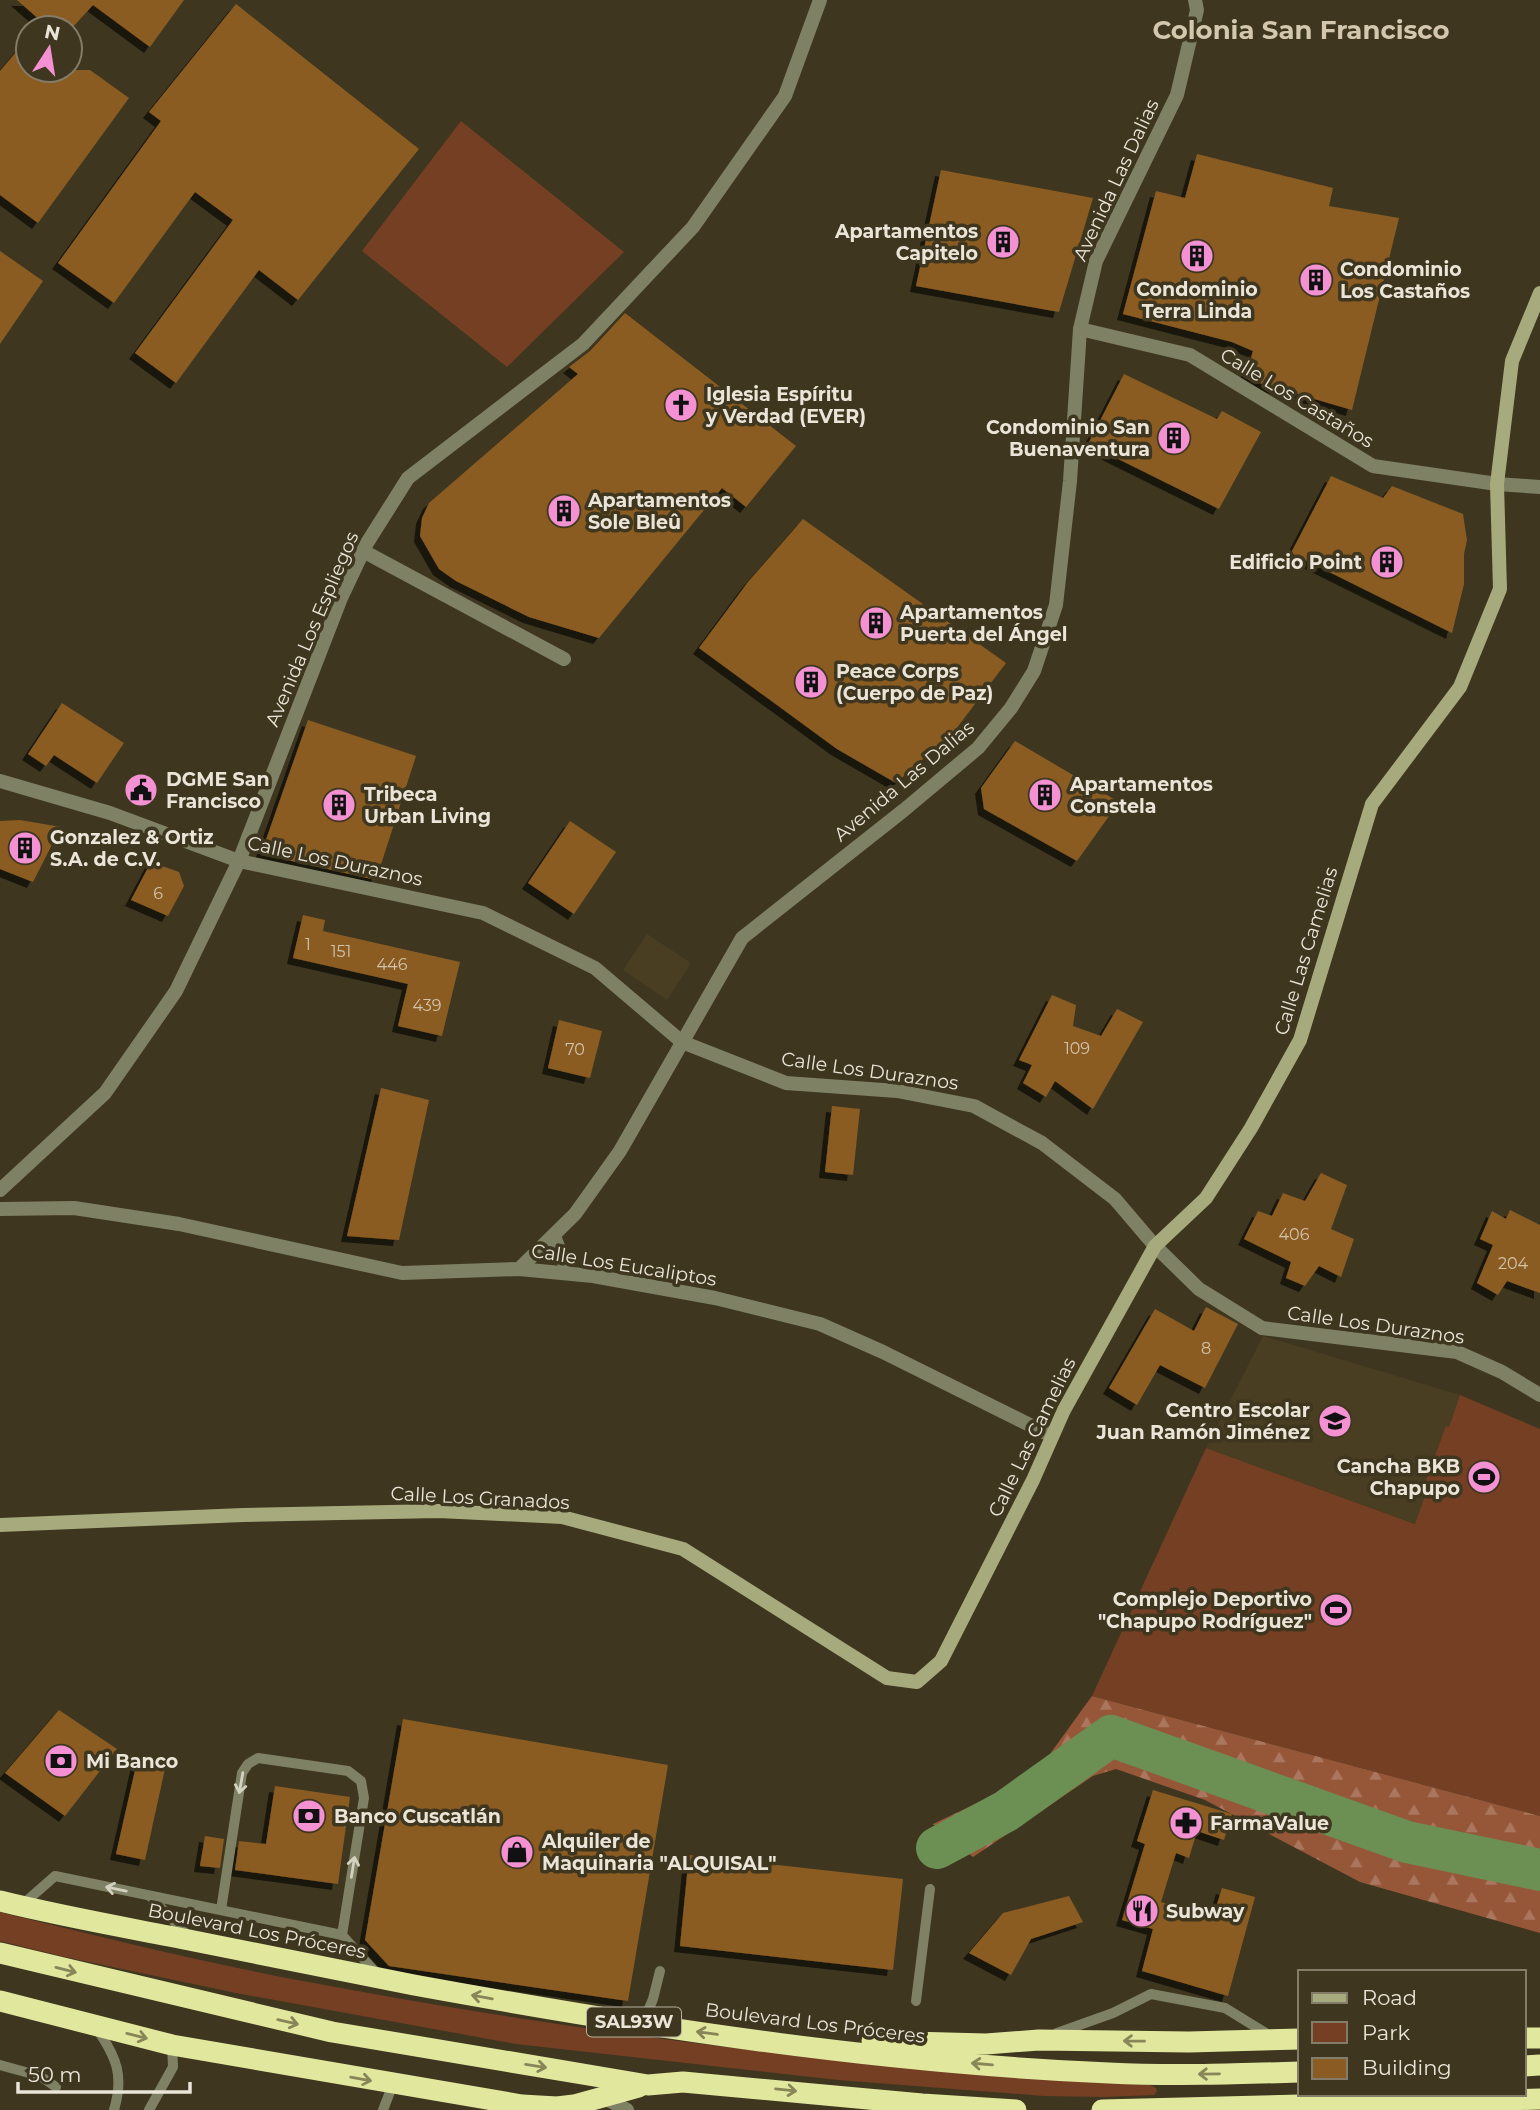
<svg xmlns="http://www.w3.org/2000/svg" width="1540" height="2110" viewBox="0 0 1540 2110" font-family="Montserrat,sans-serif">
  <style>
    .built { fill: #493e22 }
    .green { fill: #753f24 }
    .forest { fill: url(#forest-firs) }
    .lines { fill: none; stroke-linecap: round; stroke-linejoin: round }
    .river { stroke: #6c8f53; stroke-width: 42 }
    .building { fill: #8a5c23; filter: url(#shadow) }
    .lane { stroke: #7e8164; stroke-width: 10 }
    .street { stroke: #7e8164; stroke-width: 14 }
    .secondary { stroke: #a7aa7c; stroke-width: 14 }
    .highway { stroke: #e2e79e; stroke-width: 21 }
    .oneway { stroke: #d4d1c1 }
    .oneway2 { stroke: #888658 }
    .labels { text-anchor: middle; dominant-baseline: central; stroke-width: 7; stroke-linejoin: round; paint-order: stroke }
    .number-label { font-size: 16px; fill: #d2c3ab }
    .shield { fill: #3e361f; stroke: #b6b0a0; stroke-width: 2 }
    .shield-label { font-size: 18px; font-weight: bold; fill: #eae5d8 }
    .street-label { font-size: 19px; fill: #eae5d8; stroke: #3e361f }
    .poi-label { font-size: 19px; font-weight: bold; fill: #eae5d8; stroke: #3e361f; text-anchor: start }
    .district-label { font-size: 26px; font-weight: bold; fill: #d3c8ae; stroke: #3e361f }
  </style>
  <defs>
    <pattern id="forest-firs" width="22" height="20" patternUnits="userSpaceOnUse" patternTransform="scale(1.75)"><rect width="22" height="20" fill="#965739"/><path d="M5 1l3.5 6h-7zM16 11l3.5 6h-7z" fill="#aa775e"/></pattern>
    <filter id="shadow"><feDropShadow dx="-6" dy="6" stdDeviation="0" flood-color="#0009"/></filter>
  </defs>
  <rect width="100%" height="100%" fill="#3e361f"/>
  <!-- built -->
  <g class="built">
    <path d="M647,934L691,963L667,1000L623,970Z"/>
    <path d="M1263,1336L1460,1395L1416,1524L1206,1448Z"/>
  </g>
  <!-- green -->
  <g class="green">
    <path d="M461,121L624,252L507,367L362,251Z"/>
    <path d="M1460,1395L1540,1429V1816L1092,1696L1206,1448L1415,1524L1425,1496L1421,1494L1446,1426L1449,1427Z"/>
    <path d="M0,1912C100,1937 201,1962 303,1981C583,2034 866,2069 1150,2085L1156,2088L1157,2091L1154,2095L1102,2097L1044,2096L838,2080L516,2044L236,1993L65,1957L0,1941Z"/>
  </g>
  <!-- forest -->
  <path class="forest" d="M1092,1696L1540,1816V1933L1360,1882L1205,1800L1116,1769L1093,1776L973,1857L933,1824L1034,1776Z"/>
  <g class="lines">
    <!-- river -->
    <path class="river" d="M937,1848L1006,1811L1111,1736L1407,1842L1540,1870"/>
  </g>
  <!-- building -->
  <g class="building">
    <path d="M17,0H184L150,47L93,5L72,28H49Z"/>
    <path d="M236,4L419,149L298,300L259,270L176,383L135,353L233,220L195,192L114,303L58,263L161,121L149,112Z"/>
    <path d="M28,38V70H90L129,98L38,223L0,195V71Z"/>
    <path d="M1197,154L1333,188L1329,206L1399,218L1352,410L1249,380L1245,377L1253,351L1232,342L1123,314L1156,191L1185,198Z"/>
    <path d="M941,170L1093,198L1059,312L916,286Z"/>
    <path d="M0,251L43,281L0,344Z"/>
    <path d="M625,313L796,446L746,507L722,488L599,638L529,617L456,581L439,569L420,536L422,518L429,503L578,374L569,367L590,351Z"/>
    <path d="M1124,374L1217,419L1222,411L1261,432L1219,509L1088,444Z"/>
    <path d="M1331,476L1383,498L1392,486L1463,514L1467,540L1464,554V584L1452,633L1291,553Z"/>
    <path d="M803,519L1006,663L953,733L896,783L837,749L699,648L748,582Z"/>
    <path d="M62,703L124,743L97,783L54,755L46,766L28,754Z"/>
    <path d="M308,720L416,756L376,880L261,854Z"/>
    <path d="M1015,741L1119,802L1077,861L984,809L981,788Z"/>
    <path d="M20,820L61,827L33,882L0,869V821Z"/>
    <path d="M570,821L616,852L574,914L528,883Z"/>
    <path d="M151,862L179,872L184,886L168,916L131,900Z"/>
    <path d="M303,915L325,920L323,931L460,962L442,1036L398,1026L408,984L293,958Z"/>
    <path d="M1052,995L1076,1005L1073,1026L1101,1036L1117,1009L1143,1022L1093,1109L1055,1081L1046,1097L1023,1083L1032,1065L1019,1060Z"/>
    <path d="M559,1020L602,1031L590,1078L548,1068Z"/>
    <path d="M381,1088L429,1100L399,1240L347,1236Z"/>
    <path d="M832,1106L860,1109L853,1175L825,1172Z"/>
    <path d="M1321,1173L1347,1185L1331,1229L1354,1239L1341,1277L1319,1266L1305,1286L1286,1278L1291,1262L1244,1239L1258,1211L1272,1216L1283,1193L1305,1201Z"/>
    <path d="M1510,1210L1540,1225V1293L1507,1281L1498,1295L1477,1283L1493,1245L1480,1239L1492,1211L1506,1219Z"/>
    <path d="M1206,1307L1238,1324L1205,1388L1160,1365L1137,1405L1109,1388L1155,1309L1194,1331Z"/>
    <path d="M59,1710L117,1749L65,1816L5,1773Z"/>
    <path d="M403,1719L668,1765L628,2001L389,1966L365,1940Z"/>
    <path d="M138,1757L166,1764L145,1860L116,1854Z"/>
    <path d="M275,1786L350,1797L338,1884L235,1870L239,1841L266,1844Z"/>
    <path d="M1153,1790L1232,1814L1224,1840L1197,1831L1189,1858L1176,1853L1161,1902L1213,1917L1222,1888L1255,1897L1228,1996L1142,1971L1153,1929L1122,1920L1145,1844L1137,1841Z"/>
    <path d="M205,1836L224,1839L220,1868L200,1866Z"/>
    <path d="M689,1855L903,1879L893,1970L680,1946Z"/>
    <path d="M1069,1896L1083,1922L1031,1939L1011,1975L969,1953L1003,1913Z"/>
  </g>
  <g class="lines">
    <!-- lane -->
    <g class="lane">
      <path d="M150,1896L188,1936"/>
      <path d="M22,1905L55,1876L342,1935L378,1975"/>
      <path d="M221,1910L242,1773L248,1764L258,1758L348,1771L361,1781L364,1798L342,1935"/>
      <path d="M916,2001L930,1889"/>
      <path d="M643,2023L653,1999L660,1971"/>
      <path d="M97,2029C117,2058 124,2076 114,2110"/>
      <path d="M1057,2033L1113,2013L1151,1994L1225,2008L1269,2035"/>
      <path d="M0,2065L40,2076L56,2087"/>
      <path d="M149,2110L173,2067L172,2045"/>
      <path d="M383,2110L393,2084"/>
    </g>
    <!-- street -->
    <g class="street">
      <path d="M1080,329L1190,355L1373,466L1497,484L1540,487"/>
      <path d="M363,551L564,659"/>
      <path d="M0,781L110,813L239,861L483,913L595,968L682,1042L786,1083L897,1091L974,1106L1042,1143L1115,1199L1155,1246L1199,1289L1262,1328L1457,1352L1502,1372L1540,1395"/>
      <path d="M0,1190L105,1093L176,991L239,861L341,598L367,543L408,478L583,344L693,227L785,96L820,0"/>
      <path d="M0,1209L74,1208L179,1224L402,1273L519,1269L593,1276L715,1298L820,1324L883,1352L1052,1436"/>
      <path d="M554,1236L568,1273"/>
      <path d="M519,1269L575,1214L620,1151L742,938L904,810L978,748L1011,708L1034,671L1056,605L1070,481L1080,329L1096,261L1177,95L1197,10L1195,0"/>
      <path d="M603,2097L627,2110"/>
    </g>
    <!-- secondary -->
    <path class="secondary" d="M0,1525L243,1515L439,1511L562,1517L683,1549L887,1678L917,1682L941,1661L1033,1480L1064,1410L1155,1246L1206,1198L1251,1128L1300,1040L1372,804L1460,687L1500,589L1497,484L1512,361L1540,293"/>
    <!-- highway -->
    <g class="highway">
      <path d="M0,1901C64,1917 129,1928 194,1941C268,1956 341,1971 414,1985C644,2027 876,2063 1109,2073C1172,2076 1237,2074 1300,2072"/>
      <path d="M0,1953L332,2032L648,2085L683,2082L922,2104L1016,2110"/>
      <path d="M0,2001L172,2045L522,2105L557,2107L574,2105L639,2087"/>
      <path d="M1524,2038H1540"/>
      <path d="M872,2041L986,2044L1039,2040L1189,2042L1300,2039"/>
      <path d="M1524,2066L1540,2065"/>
      <path d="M1102,2110L1540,2099"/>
    </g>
  </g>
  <!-- one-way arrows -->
  <defs><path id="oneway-shaft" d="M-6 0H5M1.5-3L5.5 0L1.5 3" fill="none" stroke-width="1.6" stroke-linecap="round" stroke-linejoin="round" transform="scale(1.75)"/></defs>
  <g class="oneway">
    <use href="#oneway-shaft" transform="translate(241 1783) rotate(100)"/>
    <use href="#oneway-shaft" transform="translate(353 1867) rotate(-81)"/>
    <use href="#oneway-shaft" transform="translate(116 1889) rotate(-168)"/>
  </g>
  <g class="oneway2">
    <use href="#oneway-shaft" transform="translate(66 1970) rotate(14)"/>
    <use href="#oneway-shaft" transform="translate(482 1997) rotate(-170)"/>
    <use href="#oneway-shaft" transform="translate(288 2022) rotate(13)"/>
    <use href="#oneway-shaft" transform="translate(707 2033) rotate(-172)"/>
    <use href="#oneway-shaft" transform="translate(137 2036) rotate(14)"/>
    <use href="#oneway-shaft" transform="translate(1134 2041) rotate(-179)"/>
    <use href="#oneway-shaft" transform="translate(982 2064) rotate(-175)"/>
    <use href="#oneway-shaft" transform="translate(536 2066) rotate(9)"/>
    <use href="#oneway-shaft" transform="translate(1209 2074) rotate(179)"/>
    <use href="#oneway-shaft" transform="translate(361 2079) rotate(10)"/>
    <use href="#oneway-shaft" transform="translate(786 2090) rotate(6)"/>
  </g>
  <!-- icons -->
  <defs>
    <symbol id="building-disc" viewBox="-11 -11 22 22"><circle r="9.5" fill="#f491d3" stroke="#3e361f"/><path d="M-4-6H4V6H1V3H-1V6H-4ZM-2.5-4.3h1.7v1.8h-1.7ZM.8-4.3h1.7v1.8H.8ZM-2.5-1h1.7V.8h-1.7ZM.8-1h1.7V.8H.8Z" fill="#111"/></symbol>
    <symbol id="church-disc" viewBox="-11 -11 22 22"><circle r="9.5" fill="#f491d3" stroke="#3e361f"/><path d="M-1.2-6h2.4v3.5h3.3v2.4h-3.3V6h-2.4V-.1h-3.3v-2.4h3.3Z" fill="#111"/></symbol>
    <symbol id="civic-disc" viewBox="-11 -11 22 22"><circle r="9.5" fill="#f491d3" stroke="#3e361f"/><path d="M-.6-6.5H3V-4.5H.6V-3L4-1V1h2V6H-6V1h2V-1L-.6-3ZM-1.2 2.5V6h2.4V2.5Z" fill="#111"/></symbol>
    <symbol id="school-disc" viewBox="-11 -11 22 22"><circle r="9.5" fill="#f491d3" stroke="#3e361f"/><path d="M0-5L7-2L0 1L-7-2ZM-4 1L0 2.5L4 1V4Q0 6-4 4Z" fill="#111"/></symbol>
    <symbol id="stadium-disc" viewBox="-11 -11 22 22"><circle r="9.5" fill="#f491d3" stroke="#3e361f"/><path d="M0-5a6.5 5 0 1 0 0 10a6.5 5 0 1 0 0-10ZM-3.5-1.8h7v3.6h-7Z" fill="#111"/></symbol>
    <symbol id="bank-disc" viewBox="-11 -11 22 22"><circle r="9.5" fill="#f491d3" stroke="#3e361f"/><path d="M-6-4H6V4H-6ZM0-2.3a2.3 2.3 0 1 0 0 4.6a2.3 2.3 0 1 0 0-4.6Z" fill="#111"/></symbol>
    <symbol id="pharmacy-disc" viewBox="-11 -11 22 22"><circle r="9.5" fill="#f491d3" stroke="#3e361f"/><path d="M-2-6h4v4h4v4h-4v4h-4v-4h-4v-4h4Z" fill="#111"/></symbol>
    <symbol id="shop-disc" viewBox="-11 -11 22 22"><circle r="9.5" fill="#f491d3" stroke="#3e361f"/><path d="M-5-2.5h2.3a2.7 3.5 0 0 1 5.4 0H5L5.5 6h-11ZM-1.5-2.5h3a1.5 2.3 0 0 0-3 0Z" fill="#111"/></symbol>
    <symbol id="restaurant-disc" viewBox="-11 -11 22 22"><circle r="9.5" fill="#f491d3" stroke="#3e361f"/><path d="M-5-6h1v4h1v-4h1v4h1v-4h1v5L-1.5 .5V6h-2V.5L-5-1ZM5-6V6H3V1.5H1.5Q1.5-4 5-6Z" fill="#111"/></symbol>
  </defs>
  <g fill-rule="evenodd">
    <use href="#building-disc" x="984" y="223" width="38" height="38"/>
    <use href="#building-disc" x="1178" y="237" width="38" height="38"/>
    <use href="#building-disc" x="1297" y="261" width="38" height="38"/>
    <use href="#church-disc" x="662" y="386" width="38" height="38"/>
    <use href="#building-disc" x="1155" y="419" width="38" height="38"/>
    <use href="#building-disc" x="545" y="492" width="38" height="38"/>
    <use href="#building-disc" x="1368" y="543" width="38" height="38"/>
    <use href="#building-disc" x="857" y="604" width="38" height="38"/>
    <use href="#building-disc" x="792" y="663" width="38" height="38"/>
    <use href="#civic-disc" x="122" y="771" width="38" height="38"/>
    <use href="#building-disc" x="1026" y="776" width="38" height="38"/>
    <use href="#building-disc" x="320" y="786" width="38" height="38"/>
    <use href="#building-disc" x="6" y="829" width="38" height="38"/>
    <use href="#school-disc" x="1316" y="1402" width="38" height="38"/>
    <use href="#stadium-disc" x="1465" y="1458" width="38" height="38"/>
    <use href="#stadium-disc" x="1317" y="1591" width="38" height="38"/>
    <use href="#bank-disc" x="42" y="1742" width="38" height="38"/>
    <use href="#bank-disc" x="290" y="1797" width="38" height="38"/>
    <use href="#pharmacy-disc" x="1167" y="1804" width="38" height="38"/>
    <use href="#shop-disc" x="498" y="1833" width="38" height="38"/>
    <use href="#restaurant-disc" x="1123" y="1892" width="38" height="38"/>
  </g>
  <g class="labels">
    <!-- number labels -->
    <g class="number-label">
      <text x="158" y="893">6</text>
      <text x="308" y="944">1</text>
      <text x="341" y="951">151</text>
      <text x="392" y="964">446</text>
      <text x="427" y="1005">439</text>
      <text x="1077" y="1048">109</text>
      <text x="575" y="1049">70</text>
      <text x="1294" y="1234">406</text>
      <text x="1513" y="1263">204</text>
      <text x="1206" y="1348">8</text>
    </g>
    <!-- shield labels -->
    <rect class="shield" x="587" y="2007.5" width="94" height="29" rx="5"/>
    <g class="shield-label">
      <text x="634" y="2022">SAL93W</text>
    </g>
    <!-- street labels -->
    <g class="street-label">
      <text transform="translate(1116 180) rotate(-65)">Avenida Las Dalias</text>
      <text transform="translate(1297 398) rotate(31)">Calle Los Castaños</text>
      <text transform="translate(312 629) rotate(-67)">Avenida Los Espliegos</text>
      <text transform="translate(904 781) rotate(-40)">Avenida Las Dalias</text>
      <text transform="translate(335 861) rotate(12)">Calle Los Duraznos</text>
      <text transform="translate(1306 951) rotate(-73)">Calle Las Camelias</text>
      <text transform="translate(870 1071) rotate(8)">Calle Los Duraznos</text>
      <text transform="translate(624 1265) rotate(9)">Calle Los Eucaliptos</text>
      <text transform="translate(1376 1325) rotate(8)">Calle Los Duraznos</text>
      <text transform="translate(1032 1437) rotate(-64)">Calle Las Camelias</text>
      <text transform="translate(480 1498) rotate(3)">Calle Los Granados</text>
      <text transform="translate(257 1931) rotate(11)">Boulevard Los Próceres</text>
      <text transform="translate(815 2023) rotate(7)">Boulevard Los Próceres</text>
    </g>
    <!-- poi labels -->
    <g class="poi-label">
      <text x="978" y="231" text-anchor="end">Apartamentos<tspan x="978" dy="22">Capitelo</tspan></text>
      <text x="1340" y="269">Condominio<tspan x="1340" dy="22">Los Castaños</tspan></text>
      <text x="1197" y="289" text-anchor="middle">Condominio<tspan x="1197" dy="22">Terra Linda</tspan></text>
      <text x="706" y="394">Iglesia Espíritu<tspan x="706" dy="22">y Verdad (EVER)</tspan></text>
      <text x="1150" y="427" text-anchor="end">Condominio San<tspan x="1150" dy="22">Buenaventura</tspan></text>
      <text x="588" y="500">Apartamentos<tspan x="588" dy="22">Sole Bleû</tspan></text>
      <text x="1362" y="562" text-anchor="end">Edificio Point</text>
      <text x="900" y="612">Apartamentos<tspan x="900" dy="22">Puerta del Ángel</tspan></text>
      <text x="836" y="671">Peace Corps<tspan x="836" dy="22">(Cuerpo de Paz)</tspan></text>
      <text x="166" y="779">DGME San<tspan x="166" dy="22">Francisco</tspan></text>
      <text x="1070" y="784">Apartamentos<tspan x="1070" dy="22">Constela</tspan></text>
      <text x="364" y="794">Tribeca<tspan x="364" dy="22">Urban Living</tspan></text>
      <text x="50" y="837">Gonzalez &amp; Ortiz<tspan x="50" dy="22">S.A. de C.V.</tspan></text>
      <text x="1310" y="1410" text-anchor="end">Centro Escolar<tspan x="1310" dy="22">Juan Ramón Jiménez</tspan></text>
      <text x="1460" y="1466" text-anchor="end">Cancha BKB<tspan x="1460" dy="22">Chapupo</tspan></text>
      <text x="1312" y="1599" text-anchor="end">Complejo Deportivo<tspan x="1312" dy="22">"Chapupo Rodríguez"</tspan></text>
      <text x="86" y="1761">Mi Banco</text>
      <text x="334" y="1816">Banco Cuscatlán</text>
      <text x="1210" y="1823">FarmaValue</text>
      <text x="542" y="1841">Alquiler de<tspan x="542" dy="22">Maquinaria "ALQUISAL"</tspan></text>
      <text x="1166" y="1911">Subway</text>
    </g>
    <!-- district labels -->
    <g class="district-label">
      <text x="1301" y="30">Colonia San Francisco</text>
    </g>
  </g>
  <!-- legend -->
  <rect x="1298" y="1970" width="228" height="126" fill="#3e361f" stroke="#837c69" stroke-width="2"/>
  <rect x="1312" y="1993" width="35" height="10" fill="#a7aa7c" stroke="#837c69" stroke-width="2"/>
  <text x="1362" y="2005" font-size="21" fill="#eae5d8">Road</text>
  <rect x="1312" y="2022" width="35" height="21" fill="#753f24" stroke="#837c69" stroke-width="2"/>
  <text x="1362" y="2040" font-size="21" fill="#eae5d8">Park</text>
  <rect x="1312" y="2058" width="35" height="21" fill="#8a5c23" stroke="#837c69" stroke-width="2"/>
  <text x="1362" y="2075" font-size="21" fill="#eae5d8">Building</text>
  <!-- north arrow -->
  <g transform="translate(49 49) rotate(12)"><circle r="33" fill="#3e361f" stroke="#837c69" stroke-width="2"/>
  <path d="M0-5L12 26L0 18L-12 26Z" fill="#f491d3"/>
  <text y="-10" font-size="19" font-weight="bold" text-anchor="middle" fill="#eae5d8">N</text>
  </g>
  <!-- scale -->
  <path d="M18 2082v10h172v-10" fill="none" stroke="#eae5d8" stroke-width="3.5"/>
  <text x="28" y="2082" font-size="21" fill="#eae5d8" stroke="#3e361f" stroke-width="5" paint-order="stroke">50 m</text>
</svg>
